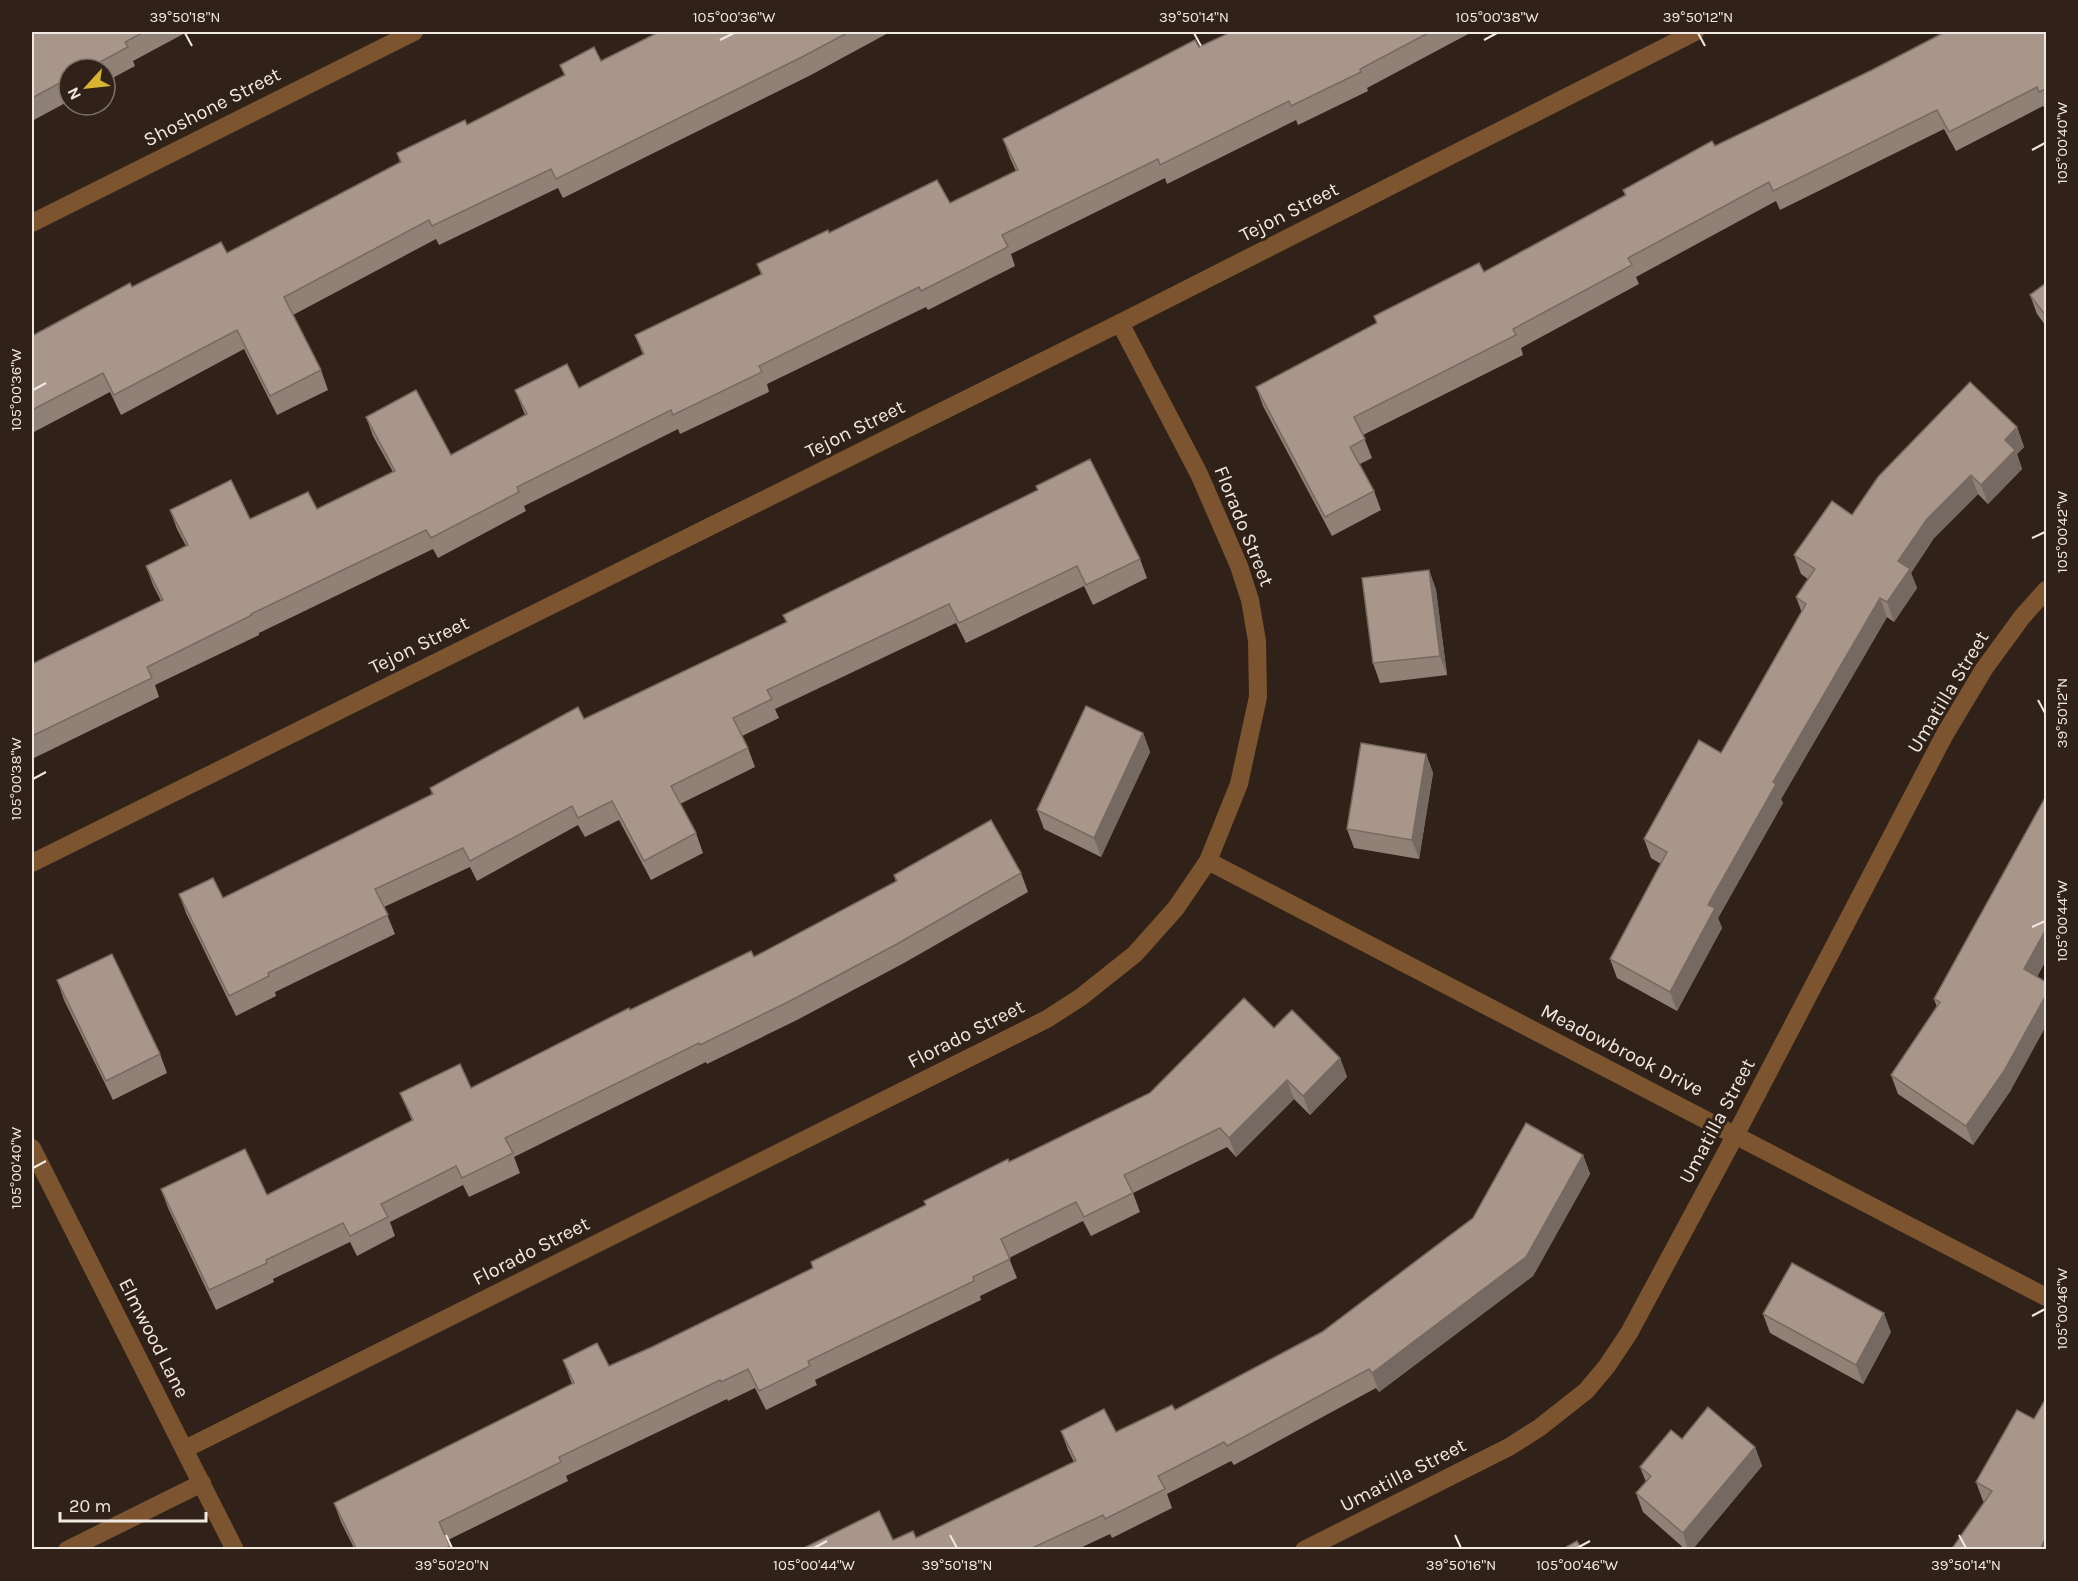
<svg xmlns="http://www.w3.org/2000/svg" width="2078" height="1581" viewBox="0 0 2078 1581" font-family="Karla,sans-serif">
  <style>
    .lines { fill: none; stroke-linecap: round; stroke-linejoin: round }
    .minor { stroke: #7c542f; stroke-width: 18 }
    .wall { fill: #908177 }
    .shaded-wall { fill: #766961 }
    .building { fill: #a8968a; stroke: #766961; stroke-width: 1.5 }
    .ticks { fill: none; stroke: #f1e8e1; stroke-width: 2 }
    .labels { text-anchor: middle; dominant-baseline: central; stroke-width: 6; stroke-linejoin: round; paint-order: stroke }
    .street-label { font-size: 20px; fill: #f1e8e1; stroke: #302218 }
    .neatline { fill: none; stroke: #f1e8e1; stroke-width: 2 }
    .ticks-label { font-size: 15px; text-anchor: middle; fill: #f1e8e1 }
  </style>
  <rect width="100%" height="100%" fill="#302218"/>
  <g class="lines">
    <!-- minor -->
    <g class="minor">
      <path d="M32,223L414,32"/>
      <path d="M1208,861L2046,1297"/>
      <path d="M32,863L1120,323L1695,32"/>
      <path d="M32,1148L235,1550"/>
      <path d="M185,1449L1047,1019L1081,997L1135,954L1176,908L1208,861L1239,784L1258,697L1257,641L1250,600L1239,566L1199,474L1120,323"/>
      <path d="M67,1550L202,1483"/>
      <path d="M1304,1550L1509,1447L1539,1428L1586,1391L1607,1366L1629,1333L1736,1134L1945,734L1984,669L2022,617L2046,590"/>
    </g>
  </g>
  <!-- wall -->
  <g class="wall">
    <path d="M32,32H187L133,61L135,66L105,82V69H69V101L32,121Z"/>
    <path d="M659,32H890L809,76L563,198L558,188L439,245L436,239L293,315L321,370L328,390L277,415L244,349L121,415L110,392L32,433V336L132,287L227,253L400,162L397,153L467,125L564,75L560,65L601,61Z"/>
    <path d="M1231,32H1472L1367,88L1368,91L1298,125L1296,120L1167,184L1165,178L1011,254L1015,266L928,310L926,307L767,384L769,392L680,434L678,429L524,506L526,511L438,558L433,549L259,633V635L155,685L159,697L32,759V664L161,601L153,585L146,566L186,546L177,529L170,510L250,519L317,509L393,472L373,436L366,417L451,455L525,415L515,390L579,388L643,355L635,335L761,275L757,264L829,233L950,203L1016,171L1010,158L1003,139Z"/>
    <path d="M2046,32V111L2043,106L1956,151L1944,129L1780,210L1776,201L1636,277L1639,284L1521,348L1523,355L1363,435L1372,458L1360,464L1374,491L1381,510L1332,536L1263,406L1256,387L1377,324L1374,316L1484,272L1625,195L1623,190L1715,146Z"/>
    <path d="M2046,283V326L2037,314L2030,295Z"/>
    <path d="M2017,427L2024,447L2017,454L2022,469L1988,504L1978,494L1934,538L1911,573L1917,588L1894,622L1887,617L1781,799L1783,803L1718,918L1722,928L1677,1011L1617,978L1610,959L1661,864L1651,858L1644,839L1721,753L1802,613L1796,597L1808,579L1801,574L1794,555L1852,515Z"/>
    <path d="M1036,486L1140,559L1147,578L1093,605L1084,586L966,643L956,623L775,709L779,718L742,736L748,748L755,767L680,804L696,833L703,853L651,880L619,820L585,837L578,825L477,881L470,867L384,907L395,934L275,992L276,996L236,1016L186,913L179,894L223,898L432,794L430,788L584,719L786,622L783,615L1038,490Z"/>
    <path d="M1429,570L1436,590L1447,675L1380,683L1373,663Z"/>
    <path d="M1143,733L1150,752L1101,857L1044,829L1037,810Z"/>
    <path d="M1426,754L1433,773L1419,859L1354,848L1347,829Z"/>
    <path d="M1021,873L1028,892L904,963L797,1020L707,1064L706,1062L514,1157L520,1173L469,1197L463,1185L390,1222L395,1236L357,1256L350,1242L273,1279L274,1282L216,1310L168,1208L161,1189L267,1195L412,1121L400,1093L471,1088L630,1010L754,957L896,882L894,875Z"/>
    <path d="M2046,960L2037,977L2011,1090L1973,1145L1898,1094L1891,1075L1937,1007L1934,999Z"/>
    <path d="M57,980L160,1054L167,1073L113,1100L64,1000Z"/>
    <path d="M1274,1028L1340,1058L1347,1077L1310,1115L1294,1099L1236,1157L1227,1147L1133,1193L1140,1212L1091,1236L1083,1221L1009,1258L1017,1278L980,1296L981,1300L815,1380L817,1385L766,1410L755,1388L728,1401L727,1399L566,1476L568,1481L448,1540L452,1550H355L341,1522L334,1503L572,1384L563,1360L609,1366L652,1347L813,1268L811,1262L926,1206L924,1201L1009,1162L1150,1093Z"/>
    <path d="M1583,1155L1590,1174L1533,1276L1379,1392L1376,1388L1234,1465L1231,1461L1167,1494L1172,1508L1112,1538L1110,1534L1076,1550H800L916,1538L1074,1462L1068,1450L1061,1431L1116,1432L1175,1410L1322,1332Z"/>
    <path d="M1763,1314L1891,1332L1863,1384L1770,1333Z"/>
    <path d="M2034,1419L2046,1550L1983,1501L1976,1482Z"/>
    <path d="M1682,1439L1755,1447L1762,1466L1692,1550H1686L1643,1512L1636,1493L1646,1482L1640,1467Z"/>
  </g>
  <!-- shaded-wall -->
  <g class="shaded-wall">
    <path d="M2017,427L2024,447L2017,454L2022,469L1988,504L1981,485L2005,440Z"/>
    <path d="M1971,475L1978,494L1934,538L1911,573L1917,588L1894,622L1887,602L1898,561L1927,519Z"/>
    <path d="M1429,570L1436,590L1447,675L1440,656Z"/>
    <path d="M1880,598L1887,617L1781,799L1783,803L1718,918L1722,928L1677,1011L1670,992L1708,905L1773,782Z"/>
    <path d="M1143,733L1150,752L1101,857L1094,838Z"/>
    <path d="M1426,754L1433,773L1419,859L1412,840Z"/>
    <path d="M2046,929V960L2031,989L2024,969Z"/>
    <path d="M2046,995V1026L2011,1090L1973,1145L1966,1126Z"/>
    <path d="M1340,1058L1347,1077L1310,1115L1303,1096Z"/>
    <path d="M1287,1080L1294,1099L1236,1157L1229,1138Z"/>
    <path d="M1583,1155L1590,1174L1533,1276L1379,1392L1372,1373Z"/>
    <path d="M1884,1313L1891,1332L1863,1384L1856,1365Z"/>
    <path d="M1755,1447L1762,1466L1692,1550H1688L1683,1533Z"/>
    <path d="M2046,1537V1550H2040Z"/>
  </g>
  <!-- building -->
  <g class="building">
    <path d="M32,32H144L125,42L128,47L87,69H69V78L32,98Z"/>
    <path d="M659,32H849L802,57L556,179L551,169L432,226L429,220L284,297L321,370L270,396L237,330L114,395L103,373L32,410V336L130,283L132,287L221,242L227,253L401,162L397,153L465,120L467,125L565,75L560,65L594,47L601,61Z"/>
    <path d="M1231,32H1430L1360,69L1361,72L1291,106L1289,101L1160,165L1158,159L1002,235L1008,247L921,291L919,287L759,366L762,372L673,415L671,410L517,487L519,492L431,538L426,530L251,614L252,615L147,667L152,678L32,736V664L163,600L146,566L188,545L170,510L231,480L250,519L308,492L317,509L395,471L366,417L416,390L451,455L527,414L515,390L567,364L579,388L644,354L635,335L762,274L757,264L828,230L829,233L937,180L950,203L1018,170L1003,139L1195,40L1199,47Z"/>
    <path d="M1945,32H2046V89L2039,92L2037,87L1949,132L1937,110L1773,191L1769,182L1628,258L1632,265L1513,329L1516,335L1354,417L1365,439L1350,447L1374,491L1325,517L1256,387L1377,323L1374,316L1479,263L1484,272L1626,195L1623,190L1712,141L1715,146L1872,70Z"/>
    <path d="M2046,283V316L2030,295Z"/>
    <path d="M1970,382L2017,427L2005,440L2015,450L1981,485L1971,475L1927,519L1898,561L1910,569L1887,602L1880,598L1773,782L1776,784L1708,905L1715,908L1670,992L1610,959L1667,852L1644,839L1699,740L1721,753L1806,604L1796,597L1815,569L1794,555L1832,501L1852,515L1878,477Z"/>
    <path d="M1090,459L1140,559L1086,585L1077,566L959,623L949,604L767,690L772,699L733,718L748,748L671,786L696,833L644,861L612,801L578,818L572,806L470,861L463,848L375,889L388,915L268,973L269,976L229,996L179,894L213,878L223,898L433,794L430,788L578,707L584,719L787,622L783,615L1038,490L1036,486Z"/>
    <path d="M1429,570L1440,656L1373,663L1362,578Z"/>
    <path d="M1086,706L1143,733L1094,838L1037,810Z"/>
    <path d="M1361,743L1426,754L1412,840L1347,829Z"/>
    <path d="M2046,796V929L2024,969L2046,982V995L2004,1071L1966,1126L1891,1075L1940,1002L1934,999Z"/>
    <path d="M991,820L1021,873L897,944L790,1001L700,1045L699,1043L505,1138L513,1153L462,1178L456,1166L381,1204L388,1217L350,1236L343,1223L266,1260L267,1263L209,1290L161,1189L245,1149L267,1195L413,1120L400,1093L460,1064L471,1088L629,1008L630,1010L751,951L754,957L897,881L894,875Z"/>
    <path d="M112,954L160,1054L106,1081L57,980Z"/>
    <path d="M1244,998L1274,1028L1292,1010L1340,1058L1303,1096L1287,1080L1229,1138L1220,1128L1124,1175L1133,1193L1084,1217L1076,1202L1001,1239L1010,1259L973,1277L974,1281L808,1361L810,1366L759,1391L748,1369L721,1382L720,1380L559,1457L561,1462L439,1522L450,1546L443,1550H357L334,1503L574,1383L563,1360L597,1343L609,1366L652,1347L813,1268L811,1262L926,1205L924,1201L1008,1159L1009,1162L1150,1093Z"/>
    <path d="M1526,1123L1583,1155L1526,1257L1372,1373L1369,1369L1227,1446L1224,1442L1158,1476L1165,1489L1105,1519L1103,1515L1028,1550H800L879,1511L893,1540L913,1531L916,1538L1076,1461L1061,1431L1104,1409L1116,1432L1172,1405L1175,1410L1322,1332L1473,1218Z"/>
    <path d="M1792,1263L1884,1313L1856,1365L1763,1314Z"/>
    <path d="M2046,1398V1537L2040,1550H1951L1992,1491L1976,1482L2017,1410L2034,1419Z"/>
    <path d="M1708,1407L1755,1447L1683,1533L1636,1493L1651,1476L1640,1467L1671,1430L1682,1439Z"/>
    <path d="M1577,1541L1582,1550H1561Z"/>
  </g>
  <!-- ticks -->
  <path class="ticks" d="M185,33L192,46M1194,33L1201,46M1698,33L1705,46M720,40L734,33M1484,40L1497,33M2032,150L2045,143M33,390L46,383M2032,538L2045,532M2038,700L2045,713M33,779L46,772M2032,927L2045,921M33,1168L46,1161M2032,1316L2045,1309M446,1535L452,1548M950,1535L957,1548M1455,1535L1461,1548M1959,1535L1966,1548M814,1548L827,1541M1577,1548L1590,1541"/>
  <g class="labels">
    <!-- street labels -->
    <g class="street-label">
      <text transform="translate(212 107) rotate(-27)">Shoshone Street</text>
      <text transform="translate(1289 212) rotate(-27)">Tejon Street</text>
      <text transform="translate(855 429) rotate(-26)">Tejon Street</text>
      <text transform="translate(1244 526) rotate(68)">Florado Street</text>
      <text transform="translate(419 645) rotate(-26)">Tejon Street</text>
      <text transform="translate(1948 692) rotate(-59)">Umatilla Street</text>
      <text transform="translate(966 1034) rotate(-27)">Florado Street</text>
      <text transform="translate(1622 1050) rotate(27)">Meadowbrook Drive</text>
      <text transform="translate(1717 1121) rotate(-62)">Umatilla Street</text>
      <text transform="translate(531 1251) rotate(-27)">Florado Street</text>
      <text transform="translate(154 1338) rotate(63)">Elmwood Lane</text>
      <text transform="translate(1403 1475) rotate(-27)">Umatilla Street</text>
    </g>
  </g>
  <!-- border -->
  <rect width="2078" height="1581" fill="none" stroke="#302218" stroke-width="66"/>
  <!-- north arrow -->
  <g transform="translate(87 87) rotate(243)"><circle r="28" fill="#302218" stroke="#7d7168" stroke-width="1.5"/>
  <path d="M0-4.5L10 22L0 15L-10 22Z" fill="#d9b334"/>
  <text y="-9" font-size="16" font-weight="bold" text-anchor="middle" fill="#f1e8e1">N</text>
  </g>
  <!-- scale -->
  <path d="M60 1512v9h146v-9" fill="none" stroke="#f1e8e1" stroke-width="3"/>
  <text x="69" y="1512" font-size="18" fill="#f1e8e1" stroke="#302218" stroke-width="4.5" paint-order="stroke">20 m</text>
  <rect x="33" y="33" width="2012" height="1515" class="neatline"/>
  <g class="ticks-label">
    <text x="185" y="22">39°50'18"N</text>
    <text x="734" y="22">105°00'36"W</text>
    <text x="1194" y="22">39°50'14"N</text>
    <text x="1497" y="22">105°00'38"W</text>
    <text x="1698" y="22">39°50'12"N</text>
    <text transform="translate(2062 143) rotate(-90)" y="5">105°00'40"W</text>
    <text transform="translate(16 390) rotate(-90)" y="5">105°00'36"W</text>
    <text transform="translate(2062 532) rotate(-90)" y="5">105°00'42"W</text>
    <text transform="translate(2062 713) rotate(-90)" y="5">39°50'12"N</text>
    <text transform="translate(16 779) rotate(-90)" y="5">105°00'38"W</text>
    <text transform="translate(2062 921) rotate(-90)" y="5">105°00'44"W</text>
    <text transform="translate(16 1168) rotate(-90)" y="5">105°00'40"W</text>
    <text transform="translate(2062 1309) rotate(-90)" y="5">105°00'46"W</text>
    <text x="452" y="1570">39°50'20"N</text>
    <text x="814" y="1570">105°00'44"W</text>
    <text x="957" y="1570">39°50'18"N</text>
    <text x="1461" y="1570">39°50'16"N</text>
    <text x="1577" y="1570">105°00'46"W</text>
    <text x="1966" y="1570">39°50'14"N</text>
  </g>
</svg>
